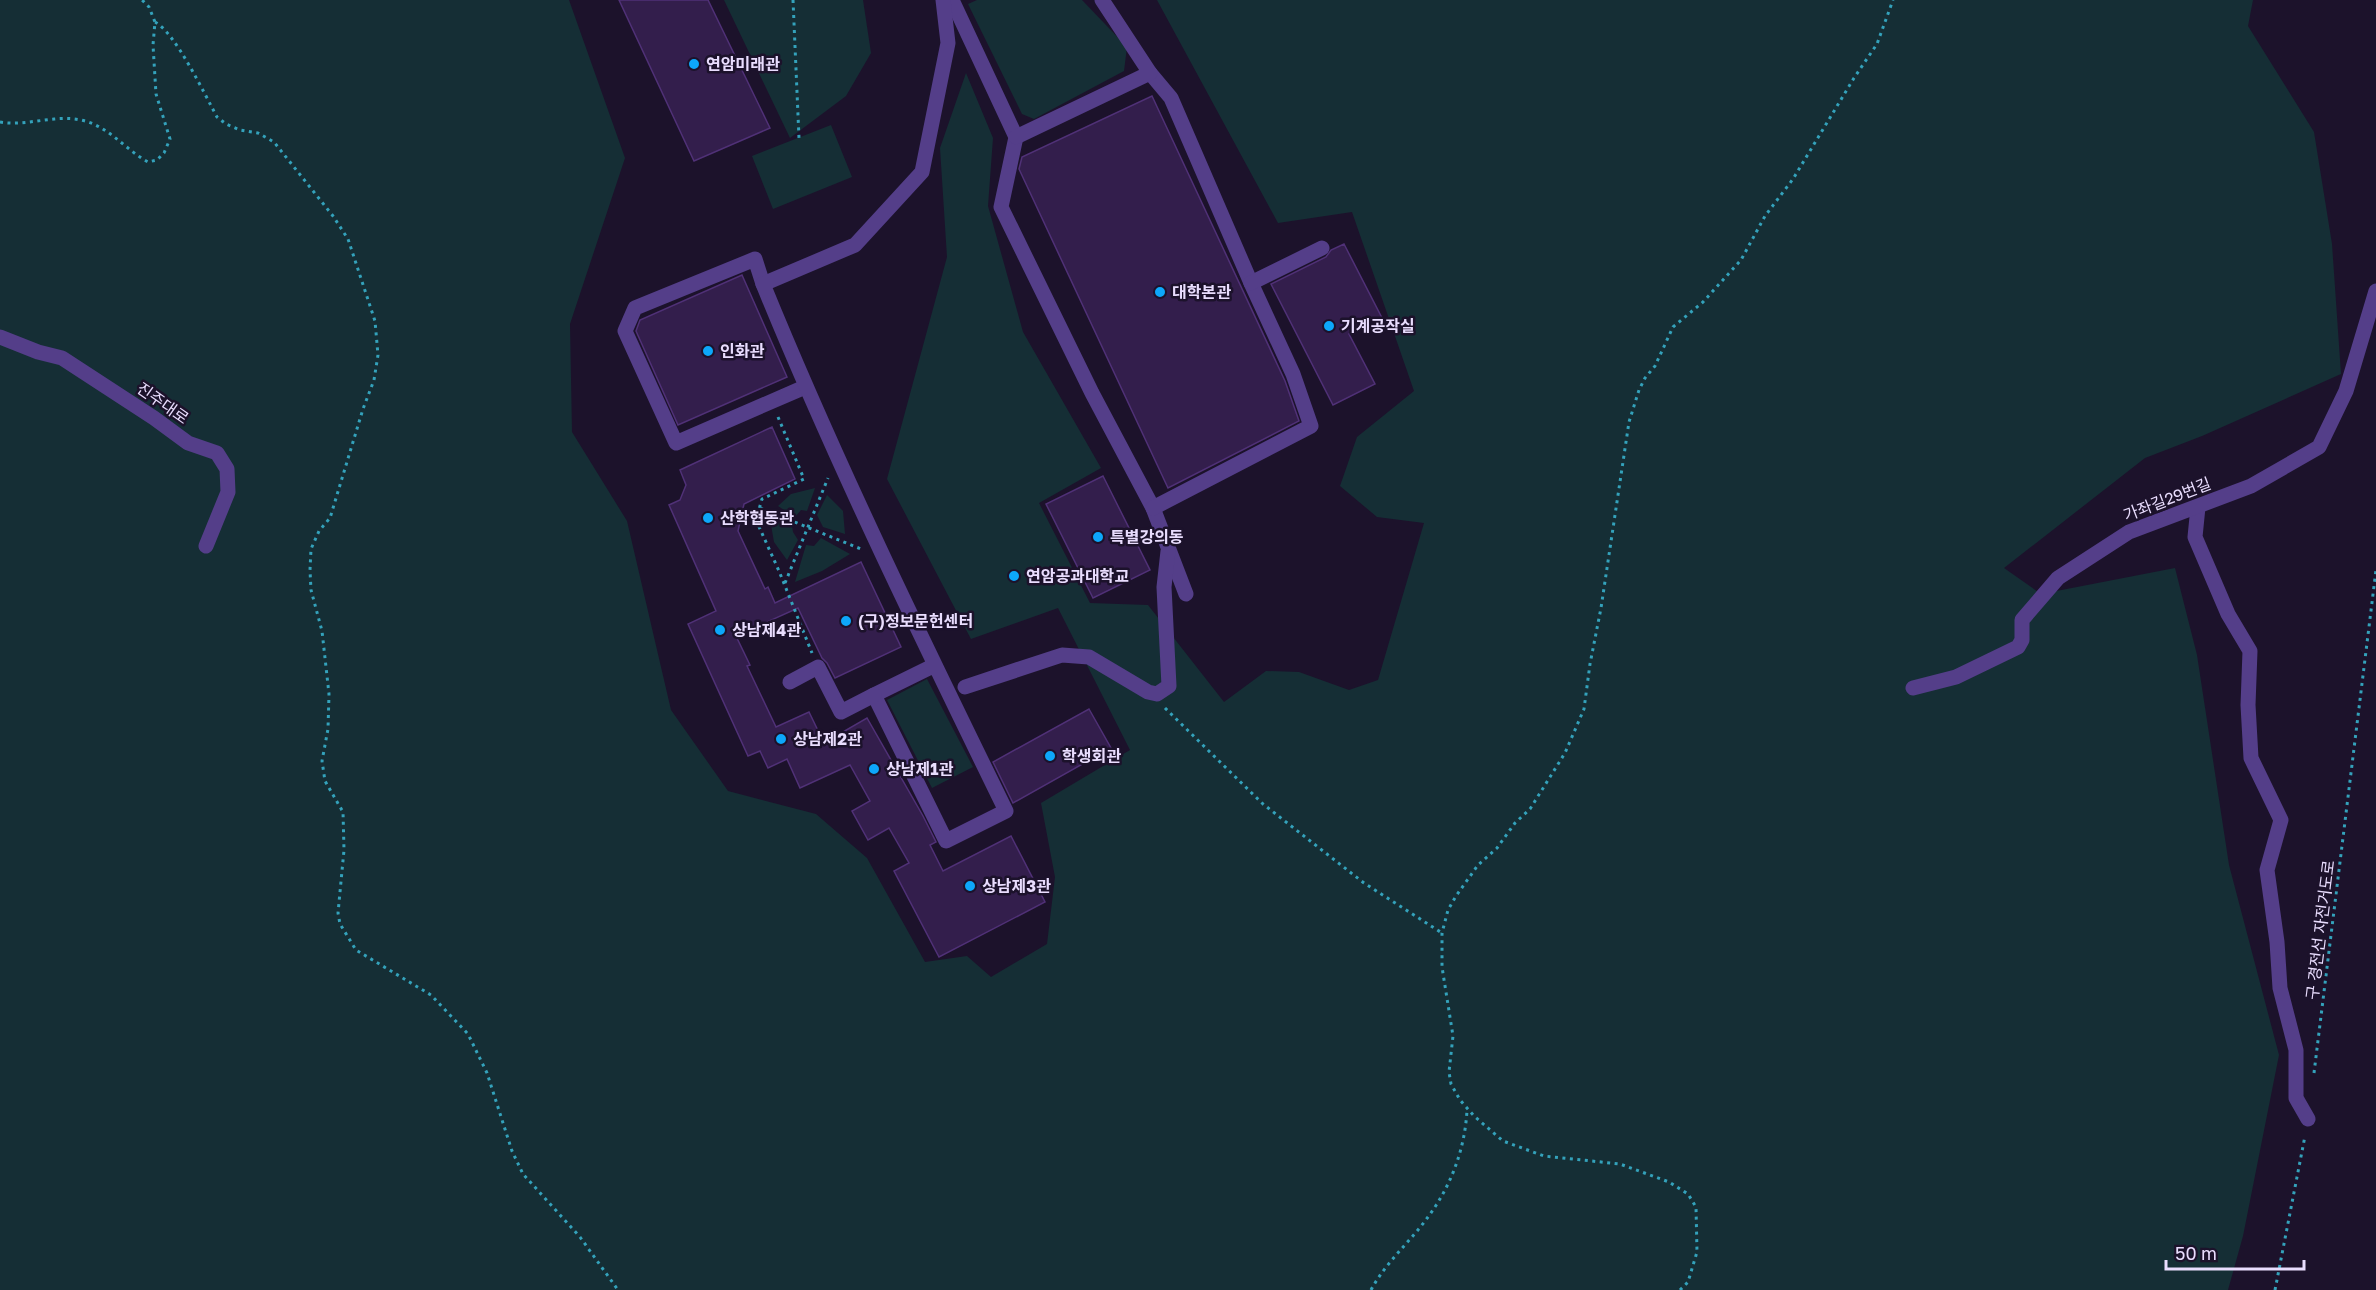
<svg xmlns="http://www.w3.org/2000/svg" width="2376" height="1290" viewBox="0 0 2376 1290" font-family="'Golos Text','Noto Sans KR',sans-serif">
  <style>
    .green { fill: #152e35 }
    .building { fill: #331e4c; stroke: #503177; stroke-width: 1.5 }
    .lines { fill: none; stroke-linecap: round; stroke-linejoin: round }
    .path { stroke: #34a2bb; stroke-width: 3; stroke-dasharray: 3 4.5; stroke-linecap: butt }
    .minor { stroke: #543e89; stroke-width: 15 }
    .poi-dot { fill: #0da7fa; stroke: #1c122b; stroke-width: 2 }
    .labels { text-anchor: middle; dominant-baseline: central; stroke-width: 5; stroke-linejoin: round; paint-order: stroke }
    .poi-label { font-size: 16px; font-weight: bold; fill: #e9ddfe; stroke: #1c122b; text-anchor: start }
    .street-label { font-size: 16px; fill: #e9ddfe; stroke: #1c122b }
  </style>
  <rect width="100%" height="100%" fill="#1c122b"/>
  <!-- green -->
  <g class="green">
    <path d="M0,0H569L625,158L570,324L572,432L627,521L671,710L728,791L816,814L867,858L925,962L967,956L991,977L1047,944L1055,877L1041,803L1130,750L1058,608L971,639L887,479L947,257L940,148L966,73L993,138L988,206L1023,332L1101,468L1039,503L1090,603L1148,605L1224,702L1266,671L1299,672L1349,690L1378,680L1424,523L1377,517L1340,486L1357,437L1414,391L1352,212L1278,223L1157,0H2253L2248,26L2314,132L2332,244L2341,374L2202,436L2145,458L2004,568L2041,594L2175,568L2197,655L2229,865L2279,1055L2243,1236L2228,1290H0Z"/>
    <path d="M724,0H863L871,53L846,96L790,138Z"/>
    <path d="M977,0H1082L1127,47L1124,71L1034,119L1022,114L968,4Z"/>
    <path d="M831,125L852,177L773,209L752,156Z"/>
    <path d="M815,488L807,511L801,510L795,517L778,506L791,494Z"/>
    <path d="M827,495L843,511L845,534L823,527L817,515Z"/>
    <path d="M770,519L792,526L793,532L798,540L787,560L774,542Z"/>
    <path d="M821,538L850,554L822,571L795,582L806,545L814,546Z"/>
    <path d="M927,679L973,767L932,788L887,700Z"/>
  </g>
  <!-- building -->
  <g class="building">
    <path d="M619,0H708L770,128L694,161Z"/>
    <path d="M1152,96L1285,381L1299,421L1168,488L1019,169L1022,157Z"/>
    <path d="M1344,244L1382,318L1349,334L1375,384L1333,405L1271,284L1326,257L1331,250Z"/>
    <path d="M742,275L787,377L678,425L636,331L640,320Z"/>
    <path d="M772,427L795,479L744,504L738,531L765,589L768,587L775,603L861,562L901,647L835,678L827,663L822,658L798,608L736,636L750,665L747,666L776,727L809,712L824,743L867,718L923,816L936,842L930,845L943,871L1011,836L1045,902L939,957L894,871L909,863L889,828L868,840L852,811L870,801L850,765L800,788L787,759L768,768L760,751L748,756L688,624L716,611L669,505L680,500L686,485L680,470Z"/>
    <path d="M1103,476L1150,570L1093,598L1046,504Z"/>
    <path d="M1089,709L1111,748L1013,803L993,762Z"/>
  </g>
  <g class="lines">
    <!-- path -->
    <g class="path">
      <path d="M793,0L799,138"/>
      <path d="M155,22C175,32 205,95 217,117L226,124L240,130L258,133L274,142L333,216L348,239L375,321L378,355L374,380L363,409L330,518L319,531L311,549L310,570L311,590L322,631L329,694L328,729L322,761L325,781L343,812L344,850L338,913L340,924L356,950L431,995L468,1034L487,1073L512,1151L523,1174L580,1237L618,1290"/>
      <path d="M0,122C28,127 56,113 85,121C110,128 126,150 148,162L157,160L164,153L170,139L156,94L153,45L155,22L149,7L142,0"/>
      <path d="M778,417L804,479L762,499L756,520L779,571L812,653"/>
      <path d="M760,508L861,549"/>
      <path d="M785,583L828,478"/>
      <path d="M1165,708L1263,804L1364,883L1442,933"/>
      <path d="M2314,1073L2376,570"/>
      <path d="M1371,1290C1386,1262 1410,1242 1428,1217C1451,1186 1465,1149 1467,1110"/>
      <path d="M1680,1290L1688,1282L1697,1252L1696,1207L1688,1194L1669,1182L1620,1164L1544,1156L1503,1141L1474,1116L1460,1100L1451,1084L1449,1072L1453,1036L1442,967V933L1448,910L1456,896L1478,865L1497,848L1515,823L1530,809L1565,753L1584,709L1590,664L1601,608L1629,422L1639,390L1645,378L1655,366L1673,327L1703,302L1741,260L1765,216L1793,179L1854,78L1877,44L1893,0"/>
      <path d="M2275,1290L2305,1136"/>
    </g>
    <!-- minor -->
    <g class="minor">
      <path d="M952,0L1016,137L1001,207L1092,393L1153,508L1186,594"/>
      <path d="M1150,73L1171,98L1251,283L1293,374L1311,426L1153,508"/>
      <path d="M1016,137L1150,73L1102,0"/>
      <path d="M1251,283L1322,248"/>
      <path d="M763,284L755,259L635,308L625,331L676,443L805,387"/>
      <path d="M0,337L38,352L62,358L154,418L188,443L217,453L227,469L228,492L206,546"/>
      <path d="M2198,507L2195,537L2228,614L2250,651L2248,705L2251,758L2281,820L2267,870L2277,942L2280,988L2296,1050V1098L2308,1119"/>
      <path d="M935,665L874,695L946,841L1006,811C921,637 836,463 763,284L855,245L922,172L948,43L943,0"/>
      <path d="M790,682L818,667L841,712L874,695"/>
      <path d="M965,687L1062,655L1089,657L1148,692L1157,694L1169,686L1164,587L1168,551"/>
      <path d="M1913,688L1956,677L2018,647L2022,640V620L2058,578L2129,532L2251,486L2319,447L2346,391L2376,291"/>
    </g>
  </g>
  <!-- markers -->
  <g class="poi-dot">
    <circle cx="694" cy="64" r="6"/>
    <circle cx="1160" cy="292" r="6"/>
    <circle cx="1329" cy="326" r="6"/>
    <circle cx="708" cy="351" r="6"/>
    <circle cx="708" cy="518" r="6"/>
    <circle cx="1098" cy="537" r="6"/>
    <circle cx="1014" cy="576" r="6"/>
    <circle cx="846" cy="621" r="6"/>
    <circle cx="720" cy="630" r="6"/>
    <circle cx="781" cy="739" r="6"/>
    <circle cx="1050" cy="756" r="6"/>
    <circle cx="874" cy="769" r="6"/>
    <circle cx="970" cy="886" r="6"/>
  </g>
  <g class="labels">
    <!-- poi labels -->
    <g class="poi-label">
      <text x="706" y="64">연암미래관</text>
      <text x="1172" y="292">대학본관</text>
      <text x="1341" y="326">기계공작실</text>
      <text x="720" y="351">인화관</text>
      <text x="720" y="518">산학협동관</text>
      <text x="1110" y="537">특별강의동</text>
      <text x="1026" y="576">연암공과대학교</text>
      <text x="858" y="621">(구)정보문헌센터</text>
      <text x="732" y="630">상남제4관</text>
      <text x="793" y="739">상남제2관</text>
      <text x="1062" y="756">학생회관</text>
      <text x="886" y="769">상남제1관</text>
      <text x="982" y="886">상남제3관</text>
    </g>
    <!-- street labels -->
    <g class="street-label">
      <text transform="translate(163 403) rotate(35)">진주대로</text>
      <text transform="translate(2167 499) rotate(-21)">가좌길29번길</text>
      <text transform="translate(2320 930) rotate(-83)">구 경전선 자전거도로</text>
    </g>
  </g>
  <!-- scale -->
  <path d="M2166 1260v9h138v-9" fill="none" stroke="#e9ddfe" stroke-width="3"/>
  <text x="2175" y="1260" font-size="18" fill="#e9ddfe" stroke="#1c122b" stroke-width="4.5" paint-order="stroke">50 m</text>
</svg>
